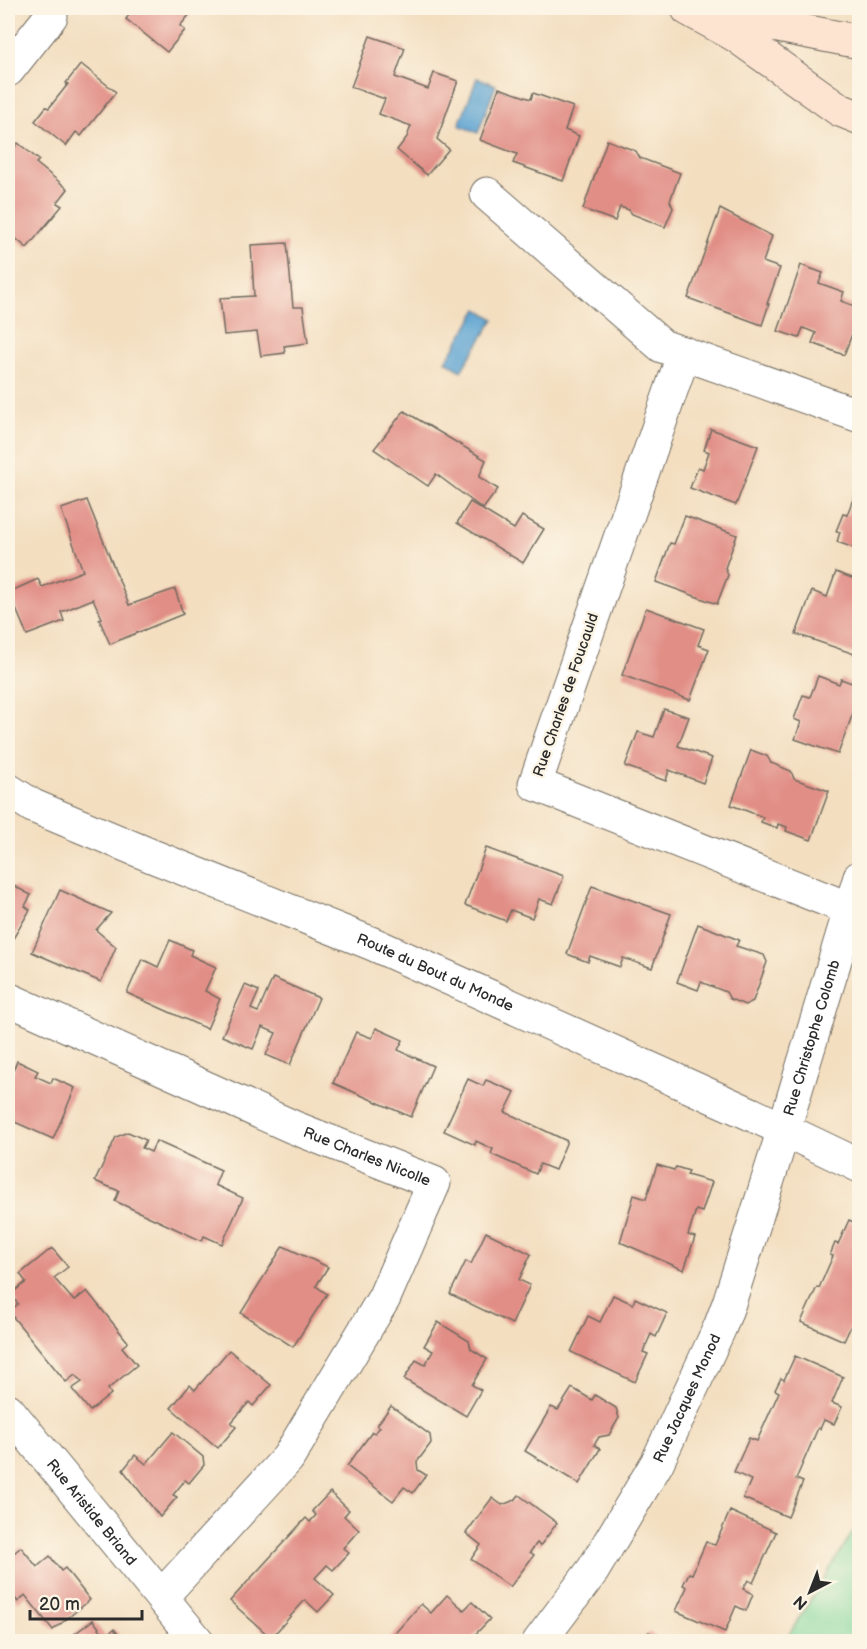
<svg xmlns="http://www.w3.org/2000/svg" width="867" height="1649" viewBox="0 0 867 1649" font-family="'Balsamiq Sans',sans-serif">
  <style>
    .green { fill: #80d79b; stroke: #568163; stroke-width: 1.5 }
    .water { fill: #5aa2d1; stroke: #42667e; stroke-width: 1.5 }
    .building { fill: #e18e86 }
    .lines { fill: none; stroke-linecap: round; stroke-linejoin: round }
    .street-casing { stroke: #716a5f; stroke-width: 35 }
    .secondary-casing { stroke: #716a5f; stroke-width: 35 }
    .street { stroke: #fff; stroke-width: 33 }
    .secondary { stroke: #fde4d1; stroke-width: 33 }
    .labels { text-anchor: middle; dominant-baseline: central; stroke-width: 5; stroke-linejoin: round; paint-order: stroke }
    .street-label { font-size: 15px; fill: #2b2b2b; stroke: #fcf5e5 }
  </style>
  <rect width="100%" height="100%" fill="#fcf5e5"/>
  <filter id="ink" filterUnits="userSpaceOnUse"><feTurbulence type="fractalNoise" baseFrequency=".0167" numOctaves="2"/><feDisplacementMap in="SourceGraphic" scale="12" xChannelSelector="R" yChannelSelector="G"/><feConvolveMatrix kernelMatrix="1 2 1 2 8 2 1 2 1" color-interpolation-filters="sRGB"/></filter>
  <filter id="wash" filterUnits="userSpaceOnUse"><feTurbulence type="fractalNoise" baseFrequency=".008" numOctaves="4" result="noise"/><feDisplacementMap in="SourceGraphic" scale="24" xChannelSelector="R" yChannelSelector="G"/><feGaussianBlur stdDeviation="1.35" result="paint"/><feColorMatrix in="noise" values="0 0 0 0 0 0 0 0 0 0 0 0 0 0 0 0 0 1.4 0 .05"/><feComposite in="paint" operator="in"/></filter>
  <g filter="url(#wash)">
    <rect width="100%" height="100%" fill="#f3dec0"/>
    <!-- green -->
    <path class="green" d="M859,1522V1641H785Z"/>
    <!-- water -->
    <g class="water">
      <path d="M477,78L496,85L478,133L459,125Z"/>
      <path d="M478,309L494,319L461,371L446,361Z"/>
    </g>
    <g id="blocks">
      <!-- building -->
      <g class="building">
        <path d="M126,8H195L180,26L185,30L167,52L126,19L131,12Z"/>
        <path d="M370,36L405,48L395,77L428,89L434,73L458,81L437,139L449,149L427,175L397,150L407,137L411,126L379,114L385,99L351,87Z"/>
        <path d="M81,64L116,92L81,136L76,132L66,146L35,121L46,107L49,108L68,84L66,83Z"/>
        <path d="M499,88L531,99L533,93L573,107L565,130L579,136L563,181L513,163L517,154L480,140Z"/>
        <path d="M607,140L636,151L640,158L680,173L670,201L673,208L665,227L632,214L629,210L620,207L615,221L583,209Z"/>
        <path d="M18,143L39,160L36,163L68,189L57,203L62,206L27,248L8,232V156Z"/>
        <path d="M720,209L772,236L763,262L780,268L767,304H769L762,325L688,298Z"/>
        <path d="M287,243L293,307H303L308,343L284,346L285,353L261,356L257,332L224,335L220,298L254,296L251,245Z"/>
        <path d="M801,265L823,273L819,283L844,292L841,301L860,308V313L844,355L812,343L816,333L803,328L799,338L778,331Z"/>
        <path d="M404,411L486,460L479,477L498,489L483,509L436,474L428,486L374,449Z"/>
        <path d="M711,429L758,446L736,505L690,488L698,467L703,469L709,452L704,450Z"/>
        <path d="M860,480V550L837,542L840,532L836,531L843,514L847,515Z"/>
        <path d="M87,500L129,605L175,589L183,614L110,644L99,619L102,618L93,599L61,612L64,621L27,635L9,592L38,579L42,587L83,571L61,509Z"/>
        <path d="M470,502L514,529L522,516L544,529L523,563L457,523Z"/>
        <path d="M685,516L737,535L725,568L728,575L717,604L656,582L670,543L674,544Z"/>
        <path d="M836,572L860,581V628L858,633L860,634V656L796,634L812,591L827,597Z"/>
        <path d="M646,608L704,629L698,645L709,649L690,700L622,675Z"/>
        <path d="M818,676L839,684L841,679L860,686V694L838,754L795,739L801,722L794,719L803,695L810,697Z"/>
        <path d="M664,709L689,717L678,746L712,758L703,783L669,770L666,781L625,766L638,732L654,737Z"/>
        <path d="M751,750L767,756L771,763L791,771L794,779L829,791L811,840L786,831L787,827L778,824L777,828L761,822L763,817L731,805Z"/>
        <path d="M486,848L564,876L553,904L539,899L532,918L511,910L506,921L465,905Z"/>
        <path d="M14,886L31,895L25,906L30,910L11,942L8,939V896Z"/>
        <path d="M592,886L671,914L652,968L623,958L620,967L590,956L588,962L567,954Z"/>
        <path d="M60,890L111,913L96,930L116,947L101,982L32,952Z"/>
        <path d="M698,924L739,940L736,946L764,955L767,962L753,1001L745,1005L730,999L726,992L701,982L698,990L677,982Z"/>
        <path d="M170,940L192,950L190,955L216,967L205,991L220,999L207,1029L127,993L142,959L158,967Z"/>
        <path d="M273,978L319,998L290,1065L266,1055L276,1033L262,1027L253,1049L222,1036L245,985L259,991L251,1009L258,1012Z"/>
        <path d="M376,1028L403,1040L398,1050L433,1066L411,1117L333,1083L356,1032L372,1038Z"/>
        <path d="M17,1061L38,1071L35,1076L51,1083L53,1078L75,1088L53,1139L8,1119V1083Z"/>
        <path d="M468,1079L483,1086L486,1080L515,1092L505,1112L567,1141L555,1170L540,1164L536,1174L491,1154L493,1149L476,1141L475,1145L444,1131Z"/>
        <path d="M128,1132L146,1140L142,1148L151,1152L156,1141L221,1170L215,1185L243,1198L222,1244L204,1236L202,1241L115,1201L119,1191L95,1181L116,1137Z"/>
        <path d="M657,1165L674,1170L676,1167L689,1171L687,1175L712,1182L702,1212L696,1210L688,1235L695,1237L684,1270L620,1242L634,1195L646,1199Z"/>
        <path d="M849,1220L860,1225V1300L857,1305L860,1307L844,1341L801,1322L817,1287L819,1288L833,1256L830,1255L835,1243L838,1244Z"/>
        <path d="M486,1232L531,1254L519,1280L530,1285L512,1324L450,1294L466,1261L471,1264Z"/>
        <path d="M283,1246L328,1267L316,1286L327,1294L293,1347L241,1313Z"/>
        <path d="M52,1248L68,1267L54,1278L74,1301L87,1291L128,1342L122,1347L137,1365L108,1389L111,1394L90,1411L72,1389L82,1382L75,1375L66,1382L9,1312L18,1304L11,1294L26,1282L20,1274Z"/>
        <path d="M613,1295L633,1304L635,1298L667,1313L656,1337L651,1334L643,1352L648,1354L635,1382L571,1352L588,1316L600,1322Z"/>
        <path d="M438,1322L469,1341L471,1349L487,1359L472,1385L481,1390L466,1416L404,1379L416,1360L425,1365L433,1351L424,1346Z"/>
        <path d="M229,1350L271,1385L253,1406L249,1402L231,1423L236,1427L218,1448L171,1408L190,1385L195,1390Z"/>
        <path d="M795,1356L843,1377L832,1403L842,1407L834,1424L824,1420L820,1429L818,1428L796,1479L803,1482L788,1517L743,1498L751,1480L734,1472L749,1438L757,1441L779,1392L775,1390L781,1378L784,1380Z"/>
        <path d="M572,1388L592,1400L595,1395L616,1408L619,1418L609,1435L599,1437L594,1445L600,1449L579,1484L525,1451L551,1407L558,1410Z"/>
        <path d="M391,1406L430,1435L431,1443L417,1462L418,1470L426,1475L413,1493L404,1487L393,1501L347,1466L372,1432L375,1433L380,1427L377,1425Z"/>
        <path d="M173,1432L203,1457L204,1465L189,1483L185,1480L173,1495L177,1497L160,1517L123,1470L135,1455L146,1464Z"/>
        <path d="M330,1492L349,1510L344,1516L359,1530L343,1548L349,1553L333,1570L327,1565L315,1578L334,1595L318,1612L305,1600L271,1638L230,1601L306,1518L310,1522L316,1515L312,1511Z"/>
        <path d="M519,1495L557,1523L540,1546L537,1543L530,1552L534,1555L510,1587L471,1559L481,1545L466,1533L492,1498L502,1505L515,1500Z"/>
        <path d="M730,1511L776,1532L753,1583L748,1580L743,1589L753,1594L746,1611L736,1606L725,1632L676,1611L687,1587L683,1585L689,1573L692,1574L706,1542L715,1545Z"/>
        <path d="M21,1547L37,1567L50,1556L61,1571L65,1568L90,1600L53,1630L25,1595L18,1602L8,1589V1558Z"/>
        <path d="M447,1595L464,1610L472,1602L490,1619L469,1641H462L460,1639L458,1641H388L421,1604L431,1613Z"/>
        <path d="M93,1620L105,1636L114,1629L124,1641H65Z"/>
        <path d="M649,1632L660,1641H641Z"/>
      </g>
    </g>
  </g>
  <g filter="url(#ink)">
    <use href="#blocks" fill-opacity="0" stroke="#716a5f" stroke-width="1.5"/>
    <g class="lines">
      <defs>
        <g id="street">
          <path d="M8,70L51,16"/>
          <path d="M487,194L662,346L860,416"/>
          <path d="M684,353L535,784L850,909"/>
          <path id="s1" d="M8,790L33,806L152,856L373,944L751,1114L860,1166"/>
          <path id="s2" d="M8,999L293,1127L434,1183L384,1298L288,1458L162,1596"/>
          <path id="s3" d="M8,1410L198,1642"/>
          <path id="s4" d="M539,1642L593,1570L657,1463L720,1327L729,1303L784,1129L860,877"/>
        </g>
        <g id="secondary">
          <path d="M688,9L735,35L840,110L860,118"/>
          <path d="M711,13L860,42"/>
        </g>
      </defs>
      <!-- street casing -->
      <use href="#street" class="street-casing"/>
      <!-- secondary casing -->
      <use href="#secondary" class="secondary-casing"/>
      <!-- street -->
      <use href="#street" class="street"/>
      <!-- secondary -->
      <use href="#secondary" class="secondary"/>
    </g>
  </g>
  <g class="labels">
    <!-- street labels -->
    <g class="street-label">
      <text transform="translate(566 695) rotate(-71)">Rue Charles de Foucauld</text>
      <text stroke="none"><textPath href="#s1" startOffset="465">Route du Bout du Monde</textPath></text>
      <text stroke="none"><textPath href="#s4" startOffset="668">Rue Christophe Colomb</textPath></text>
      <text stroke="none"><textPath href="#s2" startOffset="392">Rue Charles Nicolle</textPath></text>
      <text stroke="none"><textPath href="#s4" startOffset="286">Rue Jacques Monod</textPath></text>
      <text stroke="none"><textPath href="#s3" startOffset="132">Rue Aristide Briand</textPath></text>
    </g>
  </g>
  <!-- margin -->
  <rect width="867" height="1649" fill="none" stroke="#fcf5e5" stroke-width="30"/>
  <!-- north arrow -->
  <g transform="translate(810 1592) rotate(222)" stroke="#fcf5e5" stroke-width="4.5" paint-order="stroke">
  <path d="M0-4.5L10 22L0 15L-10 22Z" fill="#2b2b2b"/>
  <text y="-9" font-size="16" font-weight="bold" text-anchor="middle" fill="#2b2b2b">N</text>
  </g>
  <!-- scale -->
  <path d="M30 1610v9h112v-9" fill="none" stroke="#2b2b2b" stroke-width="3"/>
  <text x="39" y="1610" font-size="18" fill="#2b2b2b" stroke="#fcf5e5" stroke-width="4.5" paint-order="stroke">20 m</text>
</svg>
